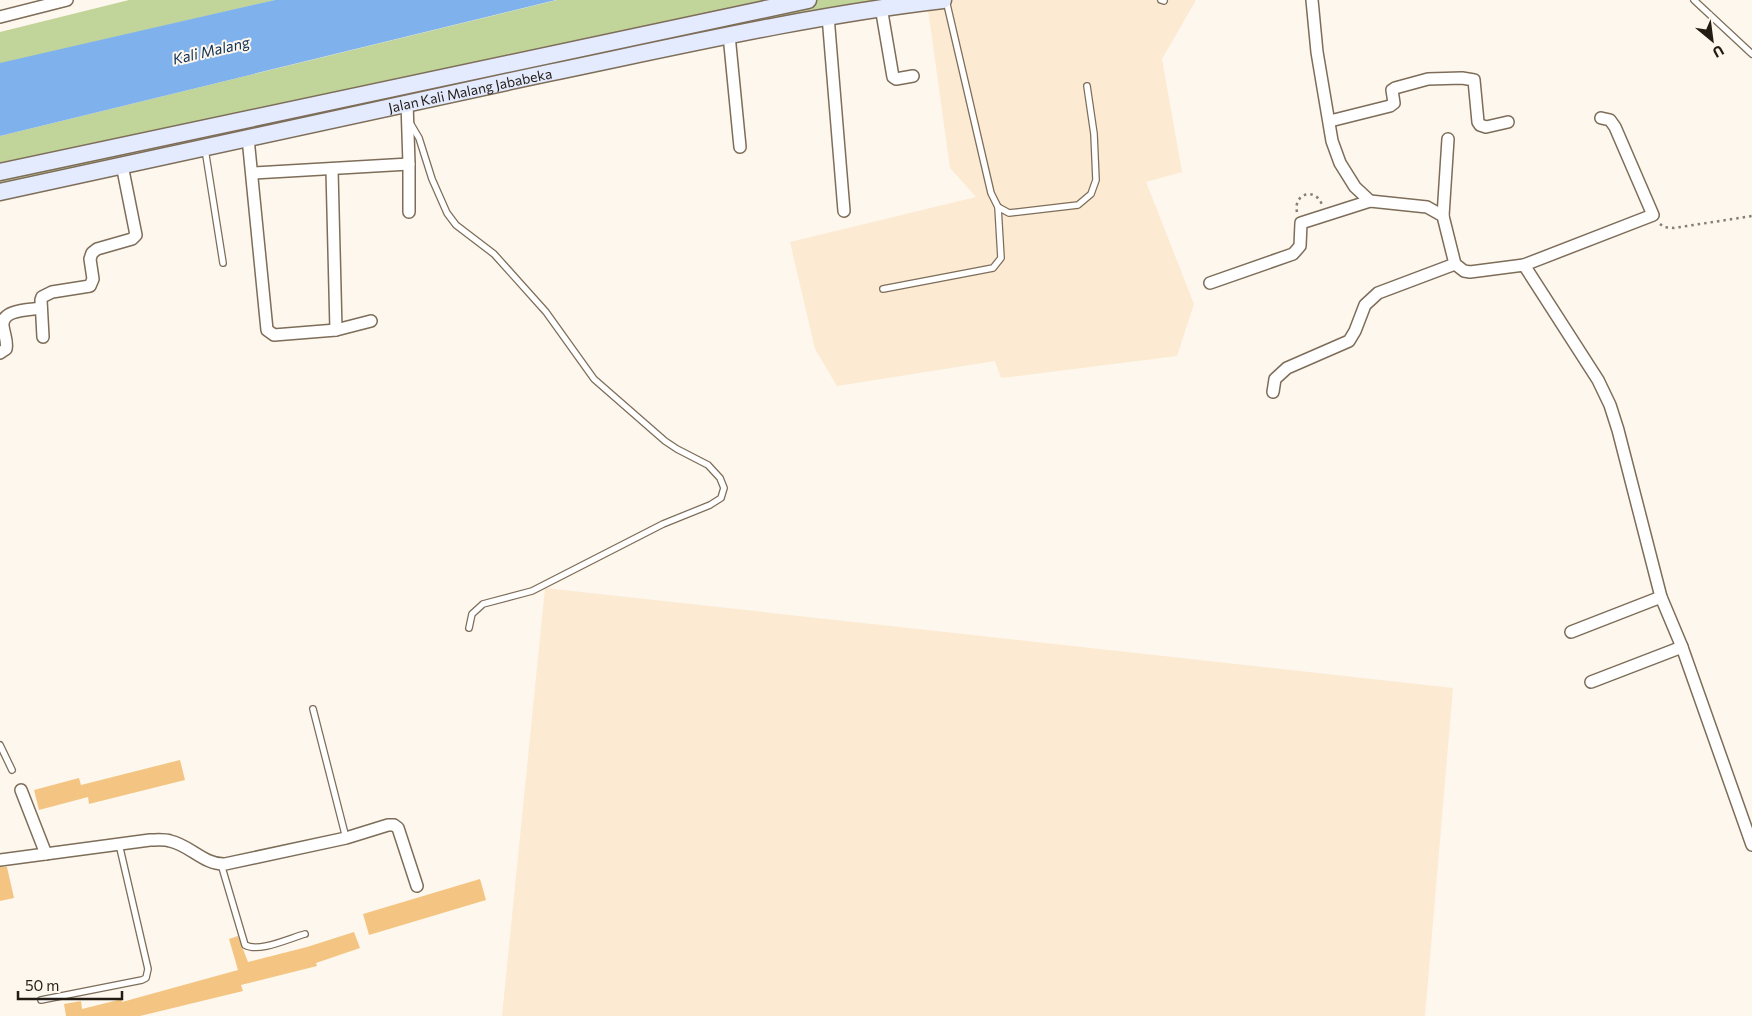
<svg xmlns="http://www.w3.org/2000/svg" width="1752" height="1016" viewBox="0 0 1752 1016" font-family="Commissioner,sans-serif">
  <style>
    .built { fill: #fcead2 }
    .green { fill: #c1d49a }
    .water { fill: #7fb2ec }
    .building { fill: #f4c582 }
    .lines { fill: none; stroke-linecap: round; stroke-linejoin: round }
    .service-casing { stroke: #7d6d59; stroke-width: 8 }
    .minor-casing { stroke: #7d6d59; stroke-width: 14 }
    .secondary-casing { stroke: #7d6d59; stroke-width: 19 }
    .path { stroke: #867f77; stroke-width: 2.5; stroke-dasharray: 2.5 4; stroke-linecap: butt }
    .service { stroke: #fff; stroke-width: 5.5 }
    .minor { stroke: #fff; stroke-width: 11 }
    .secondary { stroke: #e5ebfe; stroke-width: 16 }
    .labels { text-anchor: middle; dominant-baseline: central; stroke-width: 4; stroke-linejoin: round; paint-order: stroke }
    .street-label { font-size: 14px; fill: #221c14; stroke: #fef7ed }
    .water-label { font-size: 15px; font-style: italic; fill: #0e3257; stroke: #fef7ed }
  </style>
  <rect width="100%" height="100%" fill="#fef7ed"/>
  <!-- built -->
  <g class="built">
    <path d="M936,0H1196L1162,59L1182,172L1146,182L1194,304L1177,356L1001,378L995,361L837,386L815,349L790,242L976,197L950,168L927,2Z"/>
    <path d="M545,588L1453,688L1425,1016H502Z"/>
  </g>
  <!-- green -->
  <g class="green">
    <path d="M129,0H275L0,64V32Z"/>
    <path d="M557,0H943L0,192V136Z"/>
  </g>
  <!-- water -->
  <path class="water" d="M275,0H556L0,136V63Z"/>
  <!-- building -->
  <g class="building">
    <path d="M180,760L185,780L89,804L88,797L39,810L34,790L79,778L81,785Z"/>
    <path d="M0,867H7L14,898L0,901Z"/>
    <path d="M480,879L486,900L369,935L363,914Z"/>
    <path d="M354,932L360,948L316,963L317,966L241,985L243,991L140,1016H66L64,1004L81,1001L82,1009L122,999V1002L238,970L229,939L238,936L248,962L307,947Z"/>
  </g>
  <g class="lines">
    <defs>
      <g id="service">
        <path d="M946,0L991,193L998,207L1009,213L1078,205L1091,194L1096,180L1094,134L1087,86"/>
        <path d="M1161,0L1164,1"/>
        <path d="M1694,0L1752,54"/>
        <path d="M409,121L419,138L432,179L447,213L456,225L494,254L546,312L594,379L665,441L677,449L708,465L720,478L724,488L721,498L710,505L663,524L532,591L483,604L472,614L469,628"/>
        <path d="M205,149L223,263"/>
        <path d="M883,289L993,268L1001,258L998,207"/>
        <path d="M313,709L346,838"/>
        <path d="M0,745L12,770"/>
        <path d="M221,864L245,945C259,953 290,938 305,934"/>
        <path d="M41,1000L142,980L146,978L148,969L119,844"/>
      </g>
      <g id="minor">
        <path d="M1312,0L1317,52L1332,141L1340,163L1355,187L1370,201L1427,207L1443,216L1455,264L1464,271L1470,272L1524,265L1598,380L1610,405L1618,430L1661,597L1682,647L1752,845"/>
        <path d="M881,7L893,77L896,79L913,76"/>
        <path d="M828,16L844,211"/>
        <path d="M0,17L67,0"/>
        <path d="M729,35L740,147"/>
        <path d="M407,103L409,164V212"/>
        <path d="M1330,121L1390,106L1394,103L1392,90L1395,88L1428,79L1462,78L1474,80L1478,122L1480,125L1486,127L1508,122"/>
        <path d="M248,138L267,330L274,335L336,330L371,321"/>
        <path d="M332,170L336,330"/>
        <path d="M253,173L409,164"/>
        <path d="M1443,216L1448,139"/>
        <path d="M1524,265L1653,215L1615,127L1610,120L1601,118"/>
        <path d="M1210,283L1293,254L1300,246L1301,223L1370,201"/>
        <path d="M43,337L41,300L42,297L52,292L90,286L93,279L90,259L92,253L97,249L132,239L136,235L122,165"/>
        <path d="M0,353L6,349C8,342 4,334 3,326C1,309 30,310 41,308"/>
        <path d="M1273,392L1275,379L1287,368L1349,341L1355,331L1365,305L1378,293L1455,264"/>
        <path d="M1571,632L1661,597"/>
        <path d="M1591,682L1682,647"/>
        <path d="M21,790L46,854"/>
        <path d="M0,860L150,840C156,840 164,839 170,841C190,845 204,865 225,864L346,838L388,825H394L398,828L417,886"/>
      </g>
      <g id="secondary">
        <path d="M0,172L808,0"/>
        <path id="s1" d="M0,192C178,152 356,114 534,76C670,48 805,16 943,0"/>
      </g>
    </defs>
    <!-- service casing -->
    <use href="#service" class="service-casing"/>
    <!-- minor casing -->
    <use href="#minor" class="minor-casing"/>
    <!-- secondary casing -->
    <use href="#secondary" class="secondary-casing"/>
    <!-- path -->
    <g class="path">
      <path d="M1297,212C1293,193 1316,187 1322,205"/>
      <path d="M1660,224L1664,227L1674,228L1752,216"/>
    </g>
    <!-- service -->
    <use href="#service" class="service"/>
    <!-- minor -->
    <use href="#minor" class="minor"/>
    <!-- secondary -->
    <use href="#secondary" class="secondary"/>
  </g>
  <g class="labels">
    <!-- street labels -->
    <g class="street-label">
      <text stroke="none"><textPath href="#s1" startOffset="481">Jalan Kali Malang Jababeka</textPath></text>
    </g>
    <!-- water labels -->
    <g class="water-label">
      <text transform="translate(211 50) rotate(-13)">Kali Malang</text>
    </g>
  </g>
  <!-- north arrow -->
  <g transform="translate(1712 40) rotate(151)" stroke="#fef7ed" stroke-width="4" paint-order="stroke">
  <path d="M0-4L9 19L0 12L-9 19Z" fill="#221c14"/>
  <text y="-8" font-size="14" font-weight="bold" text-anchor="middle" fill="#221c14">U</text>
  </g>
  <!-- scale -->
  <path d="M18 991v8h104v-8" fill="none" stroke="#221c14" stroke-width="2.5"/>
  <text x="25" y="991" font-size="15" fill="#221c14" stroke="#fef7ed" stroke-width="4" paint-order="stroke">50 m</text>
</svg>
